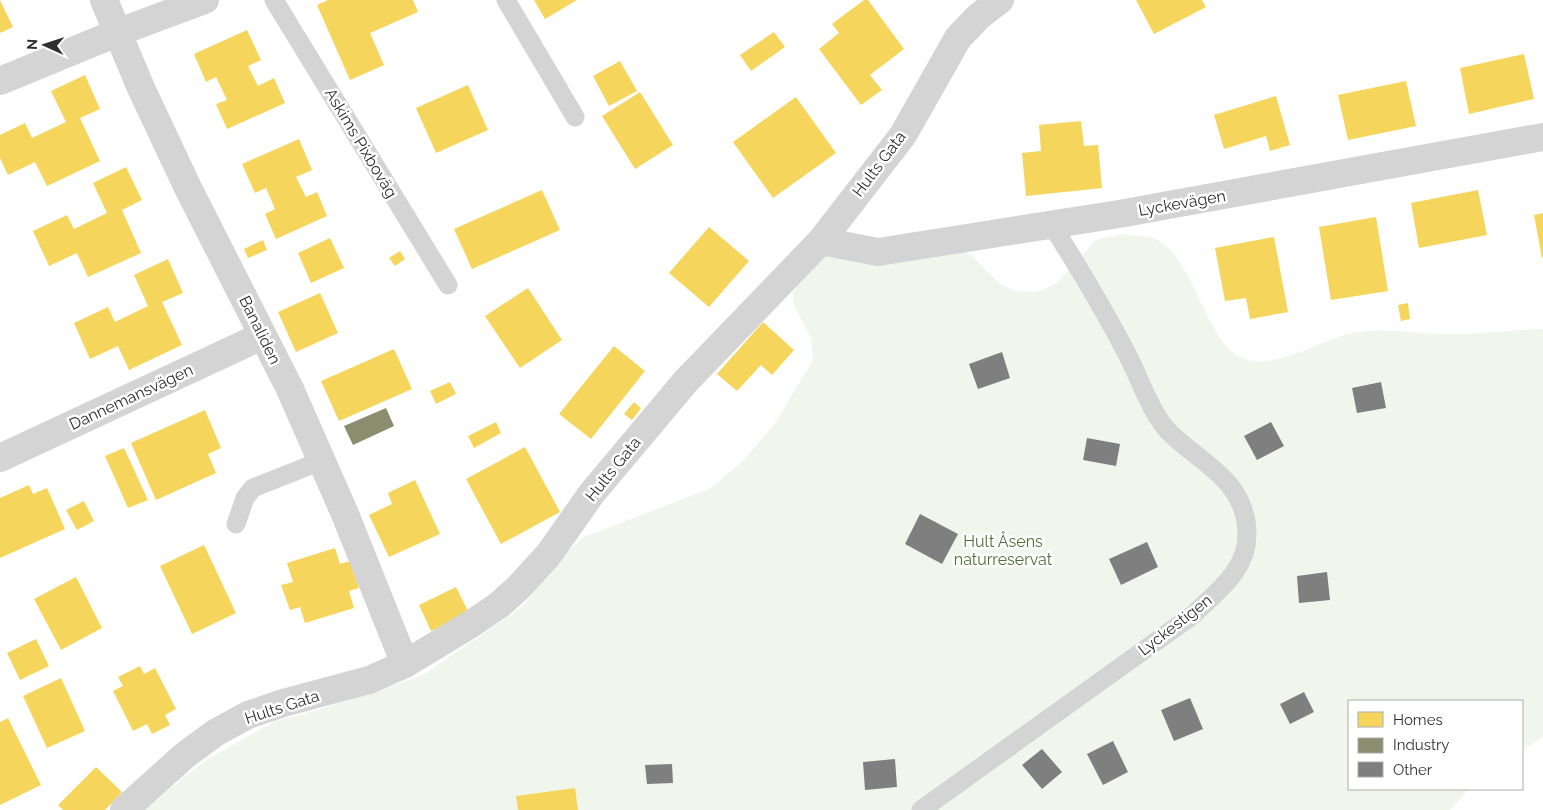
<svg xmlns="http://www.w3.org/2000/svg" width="1543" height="810" viewBox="0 0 1543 810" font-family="Raleway,sans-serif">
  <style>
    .green { fill: #f1f6ec }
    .homes { fill: #f6d55c }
    .industry { fill: #8c8c6e }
    .building { fill: #7f7f7f }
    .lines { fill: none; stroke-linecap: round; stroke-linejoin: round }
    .lane { stroke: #d4d4d4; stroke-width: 19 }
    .street { stroke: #d4d4d4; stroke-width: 28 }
    .labels { text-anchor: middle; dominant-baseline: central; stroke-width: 5; stroke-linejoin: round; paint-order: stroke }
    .street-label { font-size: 16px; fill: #2f2f2f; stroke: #fff }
    .park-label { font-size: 16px; fill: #527038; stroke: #fff }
  </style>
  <rect width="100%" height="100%" fill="#fff"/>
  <!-- green -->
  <path class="green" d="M1122,234C1133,236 1150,235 1159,241C1198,265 1206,349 1248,360C1280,368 1322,339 1353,333C1382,327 1412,334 1441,334C1475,335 1509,330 1543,329V737L1522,750V701H1349V789H1469L1450,810H143L206,760L275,721L318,710L423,675L521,608L569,550L584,537L709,489L742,462L773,426L813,360L811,338L793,304V294L799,282L826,255L950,241L973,257L1000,284L1015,291L1037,292L1057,283L1096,240Z"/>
  <!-- homes -->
  <g class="homes">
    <path d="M0,0L13,27L0,33Z"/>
    <path d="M328,0H413L418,12L370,33L384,65L350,80L317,5Z"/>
    <path d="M534,0H577L545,19Z"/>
    <path d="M864,0H868L904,49L870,75L882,90L861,105L819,49L839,33L832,24Z"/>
    <path d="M1136,0H1202L1206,7L1154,34Z"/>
    <path d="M247,30L261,60L248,66L258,86L274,78L285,103L227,129L216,104L227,100L216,77L206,82L194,54Z"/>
    <path d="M774,32L785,47L751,71L740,55Z"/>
    <path d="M1524,54L1534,99L1469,114L1460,68Z"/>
    <path d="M620,61L637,91L609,106L593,76Z"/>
    <path d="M85,75L100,109L80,118L100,161L47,186L35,162L8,175L0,158V135L25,123L32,138L66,122L51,91Z"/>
    <path d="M1406,81L1416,126L1348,140L1338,95Z"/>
    <path d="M468,85L488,130L436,153L416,108Z"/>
    <path d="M640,92L673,145L635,169L602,116Z"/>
    <path d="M1276,96L1290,145L1270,151L1266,136L1224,149L1214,115Z"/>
    <path d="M796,97L836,153L773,198L733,142Z"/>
    <path d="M1081,121L1084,146L1098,145L1102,188L1026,196L1022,153L1041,151L1039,125Z"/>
    <path d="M299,139L312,170L296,177L306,197L317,192L327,216L276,239L265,214L275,209L266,188L255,193L242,164Z"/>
    <path d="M126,167L142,200L122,210L141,253L88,277L77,253L49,266L33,231L67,215L74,229L107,213L93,183Z"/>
    <path d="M542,190L560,230L472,269L454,229Z"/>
    <path d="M1478,190L1487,235L1419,248L1411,203Z"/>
    <path d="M1543,213V258H1542L1534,215Z"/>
    <path d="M1376,217L1388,291L1331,300L1319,227Z"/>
    <path d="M709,227L749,261L709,307L669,273Z"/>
    <path d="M1274,237L1288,312L1250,319L1246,298L1225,301L1215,248Z"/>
    <path d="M330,238L344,268L311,283L298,253Z"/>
    <path d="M263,240L267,250L248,258L244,249Z"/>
    <path d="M400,251L405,259L395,266L389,258Z"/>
    <path d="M168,259L183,293L162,302L182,345L129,370L118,346L90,359L74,323L108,307L115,322L148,306L134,275Z"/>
    <path d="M528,288L562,340L520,368L485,316Z"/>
    <path d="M320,293L338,333L296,352L278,312Z"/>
    <path d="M1408,303L1410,319L1401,321L1398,305Z"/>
    <path d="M763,322L794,350L772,375L761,365L737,391L717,374Z"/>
    <path d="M614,346L645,371L591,439L559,414Z"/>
    <path d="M394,349L412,389L339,421L321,381Z"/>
    <path d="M450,382L456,394L436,404L430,391Z"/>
    <path d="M634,402L641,408L632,420L624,414Z"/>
    <path d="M205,410L221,448L208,454L216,473L156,500L131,443Z"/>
    <path d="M496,422L501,433L474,448L468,436Z"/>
    <path d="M525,447L560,512L501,544L466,479Z"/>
    <path d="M124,448L148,500L128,508L105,456Z"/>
    <path d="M415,480L440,534L389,557L369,515L392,504L388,493Z"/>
    <path d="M29,485L33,494L47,488L65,529L0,558V498Z"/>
    <path d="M84,501L94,521L77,530L66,510Z"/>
    <path d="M204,545L236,613L192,634L160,566Z"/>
    <path d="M335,548L340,564L350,561L359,588L349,591L354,608L305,623L300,607L290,610L281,585L293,582L287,563Z"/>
    <path d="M76,577L102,628L61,650L34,599Z"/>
    <path d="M456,587L469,613L431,631L419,605Z"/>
    <path d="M36,639L49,666L20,680L7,653Z"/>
    <path d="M140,666L144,674L155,668L176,709L165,715L170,725L152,734L147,724L133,731L113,691L123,686L118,677Z"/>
    <path d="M61,678L85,731L47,748L23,696Z"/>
    <path d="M8,718L41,785L0,805V722Z"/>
    <path d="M96,767L122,792L105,810H63L58,805Z"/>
    <path d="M575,788L578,810H518L516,796Z"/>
  </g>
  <!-- industry -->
  <path class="industry" d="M386,408L394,426L353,445L344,426Z"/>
  <!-- building -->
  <g class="building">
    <path d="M1002,352L1010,378L978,389L969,364Z"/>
    <path d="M1381,382L1386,408L1357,413L1352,388Z"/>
    <path d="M1271,422L1284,446L1257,460L1244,436Z"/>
    <path d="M1087,438L1120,444L1116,466L1083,460Z"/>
    <path d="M920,514L958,534L942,564L905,544Z"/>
    <path d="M1147,542L1158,567L1121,585L1109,559Z"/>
    <path d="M1327,572L1330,600L1299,603L1297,576Z"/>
    <path d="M1304,692L1314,712L1290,724L1280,704Z"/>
    <path d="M1190,698L1203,729L1174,741L1161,710Z"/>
    <path d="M1113,741L1128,772L1103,785L1087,754Z"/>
    <path d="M1042,749L1062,772L1042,789L1022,765Z"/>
    <path d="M895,759L897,787L865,790L863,762Z"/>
    <path d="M672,764L673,783L647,784L645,765Z"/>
  </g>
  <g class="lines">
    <!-- lane -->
    <g class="lane">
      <path d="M274,0L448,285"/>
      <path d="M506,0L575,117"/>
      <path d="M236,524L245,498L253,488L321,461"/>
      <path d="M921,810L1193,615C1217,591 1248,570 1247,533C1246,480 1201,464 1169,432C1149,410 1140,378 1126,352C1103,308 1078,266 1051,224"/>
    </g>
    <!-- street -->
    <g class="street">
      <path d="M104,0L141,88L188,188L290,389L345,514L405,664"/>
      <path d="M0,81L119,32L205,0"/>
      <path d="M821,241L878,252L1119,214L1543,137"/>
      <path d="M0,458L262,336"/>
      <path d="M124,810L184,756L215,733L248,715L283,703L369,680L405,664L471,624L499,605L520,586L549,554L592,493L686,381L821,241L903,135L958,38L978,17L1000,0"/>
    </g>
  </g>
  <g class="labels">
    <!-- street labels -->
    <g class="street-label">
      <text transform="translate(361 143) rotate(59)">Askims Pixboväg</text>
      <text transform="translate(879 164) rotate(-53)">Hults Gata</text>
      <text transform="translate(1182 203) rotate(-10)">Lyckevägen</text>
      <text transform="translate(260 330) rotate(64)">Banaliden</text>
      <text transform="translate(131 397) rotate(-25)">Dannemansvägen</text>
      <text transform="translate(613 469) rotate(-51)">Hults Gata</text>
      <text transform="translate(1175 625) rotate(-38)">Lyckestigen</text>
      <text transform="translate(282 707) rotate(-18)">Hults Gata</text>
    </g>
    <!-- park labels -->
    <g class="park-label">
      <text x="1003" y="541">Hult Åsens<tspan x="1003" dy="18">naturreservat</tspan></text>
    </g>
  </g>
  <!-- legend -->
  <rect x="1348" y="700" width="175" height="90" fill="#ffffff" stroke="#acacac"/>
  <rect x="1358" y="712" width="25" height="15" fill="#f6d55c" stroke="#acacac"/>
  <text x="1393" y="725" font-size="15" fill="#2f2f2f">Homes</text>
  <rect x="1358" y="738" width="25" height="15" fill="#8c8c6e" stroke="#acacac"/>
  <text x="1393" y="750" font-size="15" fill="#2f2f2f">Industry</text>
  <rect x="1358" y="762" width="25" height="15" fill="#7f7f7f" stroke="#acacac"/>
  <text x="1393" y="775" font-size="15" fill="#2f2f2f">Other</text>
  <!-- north arrow -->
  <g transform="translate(45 45) rotate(273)" stroke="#ffffff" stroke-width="4" paint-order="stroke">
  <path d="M0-4L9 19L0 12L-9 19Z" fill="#2f2f2f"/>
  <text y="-8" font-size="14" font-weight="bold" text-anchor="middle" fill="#2f2f2f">N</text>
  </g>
</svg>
